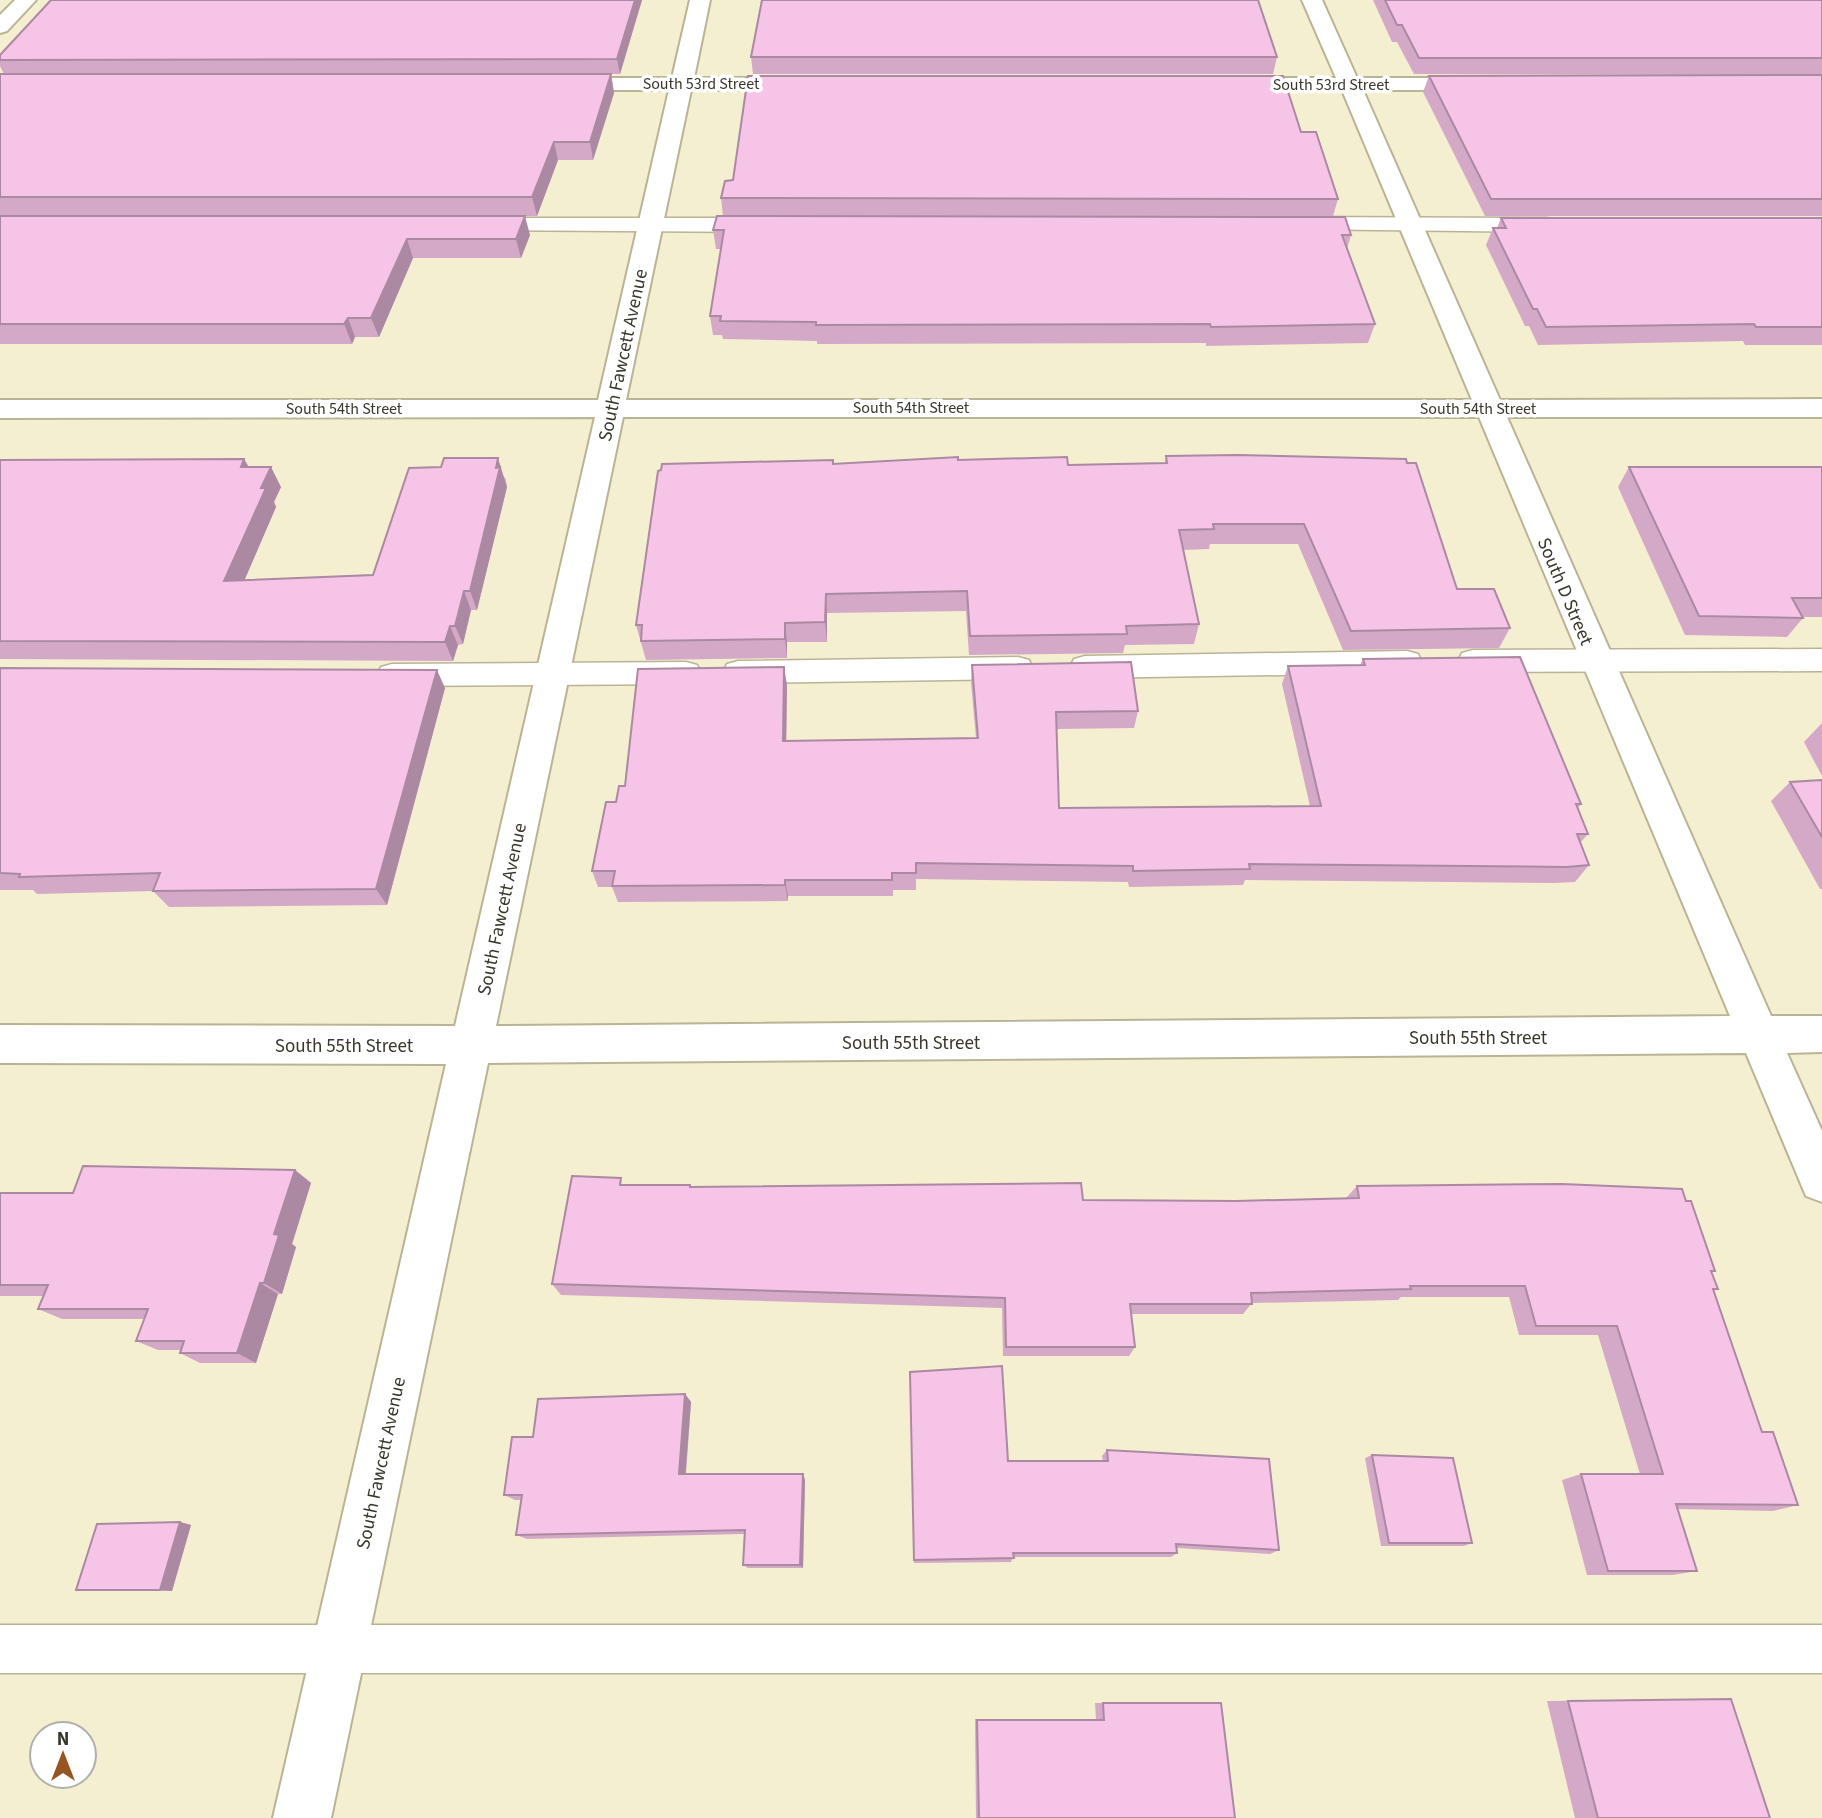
<svg xmlns="http://www.w3.org/2000/svg" width="1822" height="1818" viewBox="0 0 1822 1818" font-family="'Source Sans 3',sans-serif">
<rect width="100%" height="100%" fill="#f4efd0"/>
<g fill="none" stroke-linecap="round" stroke-linejoin="round">
<g stroke="#b9b496" stroke-width="3">
<path id="service" d="M1302,217L1547,218L1555,220L1558,225L1555,230L1547,232L1294,229L1291,224L1294,219Z
M479,218H763L771,220L774,225L771,230L763,232L471,230L468,225L471,220Z
M1822,649V671L1473,672L1462,669L1458,661L1462,653L1473,650Z
M1407,651L1418,654L1422,662L1418,670L1407,673L1085,678L1074,675L1070,667L1074,659L1085,656Z
M1018,657L1029,660L1033,668L1029,676L1018,679L738,683L727,680L723,672L727,664L738,661Z
M686,662L697,665L701,673L697,681L686,684L392,686L381,683L377,675L381,667L392,664Z
M0,1625H1822V1673H0Z"/>
</g>
<g stroke="#b9b496" stroke-width="4">
<path id="minor" d="M15,0H36L7,31L0,33V15Z
M690,0H710L694,78H798L806,79L809,84L806,89L798,90H691L626,400H1472L1342,90H1233L1225,89L1222,84L1225,79L1233,78H1336L1302,0H1322L1357,78H1477L1485,79L1488,84L1485,89L1477,90H1363L1500,400L1822,399V417H1507L1771,1016H1822V1052L1787,1053L1822,1131V1202L1806,1196L1746,1053L488,1063L331,1818H273L446,1064L0,1063V1025L455,1026L595,417L0,418V400H598L669,90H561L553,89L550,84L553,79L561,78H672ZM623,417H1479L1730,1016L496,1026Z"/>
</g>
<use href="#service" fill="#fff" fill-rule="evenodd"/>
<use href="#minor" fill="#fff" fill-rule="evenodd"/>
</g>
<path fill="#d4a9c7" d="M51,0H642L620,74H611L614,93L593,160H558L537,216H312L530,235L521,258H413L379,337H355L352,344H0V74H4L0,66V55Z
M1373,0H1822V216H1485L1423,92L1429,76L1751,75L1414,74L1397,42H1392Z
M751,57H1277L1273,74H753Z
M1301,132L1338,199L1333,216H723L721,198Z
M1501,218H1822V345H1745L1743,341L1538,345L1529,326H1525L1486,245L1493,228H1497Z
M713,230L1351,235L1347,249L1375,324L1368,343L1206,346V343L817,344V341L723,339L722,335H713L710,316L721,249H716Z
M1166,456L1457,589L1510,628L1499,648L1343,650L1298,544H1210L1209,549L1183,550L1199,624L1194,644L1125,645L1123,653L969,655L966,611L827,613V642H787V658L646,660L636,625L834,464L958,460L1068,465L1165,463Z
M244,459L249,467L281,487L274,502L276,507L244,580L373,575L505,477L507,487L477,610H471L463,644L458,645L453,661L0,659V460Z
M1629,467H1822V617H1802L1803,618L1787,637L1685,635L1618,487Z
M1363,659L1581,804L1578,808L1588,834L1580,843L1589,865L1575,882L1554,883L1245,880L1243,885L1129,887L1128,882L916,879V890H893V896H788V901L618,902L612,887H598L592,871L616,802L625,786L787,685L786,741L976,738L971,683L972,665L1138,711L1134,728L1057,729L1059,808L1310,806L1282,684L1288,666L1360,665Z
M0,668L445,688L387,905L169,907L153,891L37,894L33,890H0Z
M1822,723V776L1804,742Z
M1822,780V889H1820L1771,801L1790,782Z
M295,1170L311,1183L292,1244L296,1247L282,1294H278L256,1363H200L180,1353L181,1350H158L136,1341L144,1319H62L38,1309L43,1296H0V1193H73Z
M625,1185L1083,1200L1236,1201L1346,1198L1357,1186L1715,1271L1712,1272L1718,1289L1714,1291L1762,1432L1798,1505L1773,1511L1677,1509L1697,1571L1673,1575H1587L1562,1480L1581,1474H1640L1598,1335H1519L1509,1297H1401L1398,1300L1252,1303L1243,1314H1131L1135,1347L1129,1356H1003L1002,1308L561,1295L552,1284Z
M910,1372L1008,1461H1103L1102,1456L1107,1450L1279,1550L1270,1554L1177,1548V1553L1171,1557H1013L1011,1562L914,1563Z
M685,1394L691,1402L686,1474H803L805,1480L803,1568H748L743,1565L744,1534L527,1539L516,1535L521,1500H515L504,1495L533,1437Z
M1372,1455L1472,1543L1464,1546H1381L1365,1458Z
M180,1522L191,1525L172,1591H89L76,1590Z
M1705,1699H1731L1770,1818H1575L1547,1701Z
M1095,1703H1221L1235,1818H976L975,1719H1096Z"/>
<path fill="#ac89a2" d="M635,0H642L620,74L617,59Z
M611,74L614,93L593,160L590,142Z
M554,142L558,160L537,216L532,197Z
M525,216L530,235L521,258L516,239Z
M407,239L413,258L379,337L371,318Z
M348,318L355,337L352,344L344,324Z
M498,458L507,487L477,610L470,591Z
M244,459L255,479L241,467Z
M271,467L281,487L274,502L276,507L236,600L224,581L261,488Z
M464,591L471,610L463,644L455,626Z
M826,594L827,613V642L825,622Z
M785,623L787,642V658L785,639Z
M450,626L458,645L453,661L445,642Z
M784,667L787,685L786,758L783,741Z
M437,670L445,688L387,905L376,889Z
M785,880L788,896V901L785,885Z
M295,1170L311,1183L292,1244L296,1247L282,1294L264,1283L274,1234Z
M260,1283L278,1294L256,1363L237,1353Z
M685,1394L691,1402L685,1480L679,1474Z
M803,1474L805,1480L803,1568L800,1565Z
M180,1522L191,1525L172,1591L160,1590Z"/>
<path fill="#f6c4e7" stroke="#ac89a2" stroke-width="2" d="M51,0H635L617,59L0,60V55Z
M762,0H1258L1277,57H751Z
M1385,0H1822V58H1419L1402,25H1397Z
M0,74H611L590,142H554L532,197H0Z
M1822,75V199H1491L1429,76Z
M748,76H1283L1301,132H1316L1338,199L721,198L725,181L733,180Z
M0,216H525L516,239H407L371,318H348L344,324H0Z
M717,216L1345,217L1351,235H1342L1375,324L1211,327L1210,324L816,325V322L720,321L721,316H710L724,230H713Z
M1501,218H1822V327H1756L1754,324L1546,327L1537,309H1533L1493,228H1506Z
M1237,455L1406,459L1407,463H1416L1457,589H1494L1510,628L1351,631L1304,524H1213L1214,529L1179,530L1199,624L1126,626L1127,634L970,636L967,591L826,594L825,622L785,623V639L641,641L642,625H636L658,471L661,470L662,464L833,460V464L958,457V460L1067,457L1068,465L1167,463L1166,456Z
M444,458H498L496,468L500,467L470,591H464L455,626H450L445,642L0,641V460L244,459L241,467H271L261,488H266L224,581L373,575L409,468L441,467Z
M1629,467H1822V598H1792L1803,618L1699,616Z
M1520,657L1581,804H1576L1588,834H1577L1589,865L1567,867L1249,864L1250,869L1133,871V866L916,863V873H892V880H785V885L612,886L615,871H592L606,802H616L619,786H625L638,669L784,667L783,741L978,738L972,665L1131,662L1138,711L1056,712L1059,808L1321,806L1288,666L1365,665L1363,659Z
M0,668L437,670L376,889L153,891L160,873L19,877L20,874L0,873Z
M1822,780V837L1790,782Z
M83,1166L295,1170L274,1234L279,1235L264,1283H260L237,1353H180L184,1341H136L148,1309H38L48,1285H0V1193H73Z
M572,1176L621,1178L620,1185H690V1187L1081,1183L1083,1200L1236,1201L1359,1198L1357,1186L1562,1184L1682,1189L1686,1201H1691L1715,1271H1711L1718,1289H1713L1762,1432H1773L1798,1505L1676,1504L1697,1571H1608L1581,1474H1663L1617,1326H1536L1525,1286H1410L1411,1289L1251,1293L1252,1304H1130L1135,1347H1006L1005,1298L552,1284Z
M1002,1366L1008,1461H1108L1107,1450L1269,1459L1279,1550L1176,1544L1177,1553H1013L1014,1558L914,1560L910,1372Z
M685,1394L679,1474H803L800,1565H743L745,1530L516,1535L522,1495H504L512,1437H533L538,1399Z
M1372,1455L1453,1458L1472,1543H1389Z
M180,1522L160,1590H76L97,1524Z
M1731,1699L1770,1818H1598L1568,1701Z
M1103,1703H1221L1235,1818H979L977,1720H1104Z"/>
<g text-anchor="middle" stroke-width="7" stroke-linejoin="round" paint-order="stroke">
<g font-size="16" fill="#39372b" stroke="#fff">
<text x="701" y="89">South 53rd Street</text>
<text x="1331" y="90">South 53rd Street</text>
<text x="911" y="413">South 54th Street</text>
<text x="344" y="414">South 54th Street</text>
<text x="1478" y="414">South 54th Street</text>
</g>
<g font-size="19" fill="#39372b" stroke="#fff">
<text transform="translate(622 355) rotate(-78)" y="7">South Fawcett Avenue</text>
<text transform="translate(1566 591) rotate(67)" y="7">South D Street</text>
<text transform="translate(501 909) rotate(-78)" y="7">South Fawcett Avenue</text>
<text x="1478" y="1044">South 55th Street</text>
<text x="911" y="1049">South 55th Street</text>
<text x="344" y="1052">South 55th Street</text>
<text transform="translate(380 1463) rotate(-78)" y="7">South Fawcett Avenue</text>
</g>
</g>
<g transform="translate(63 1755)"><circle r="33" fill="#ffffff" stroke="#b0afaa" stroke-width="2"/>
<path d="M0-5L12 26L0 18L-12 26Z" fill="#975621"/>
<text y="-10" font-size="19" font-weight="bold" text-anchor="middle" fill="#39372b">N</text>
</g>
</svg>
